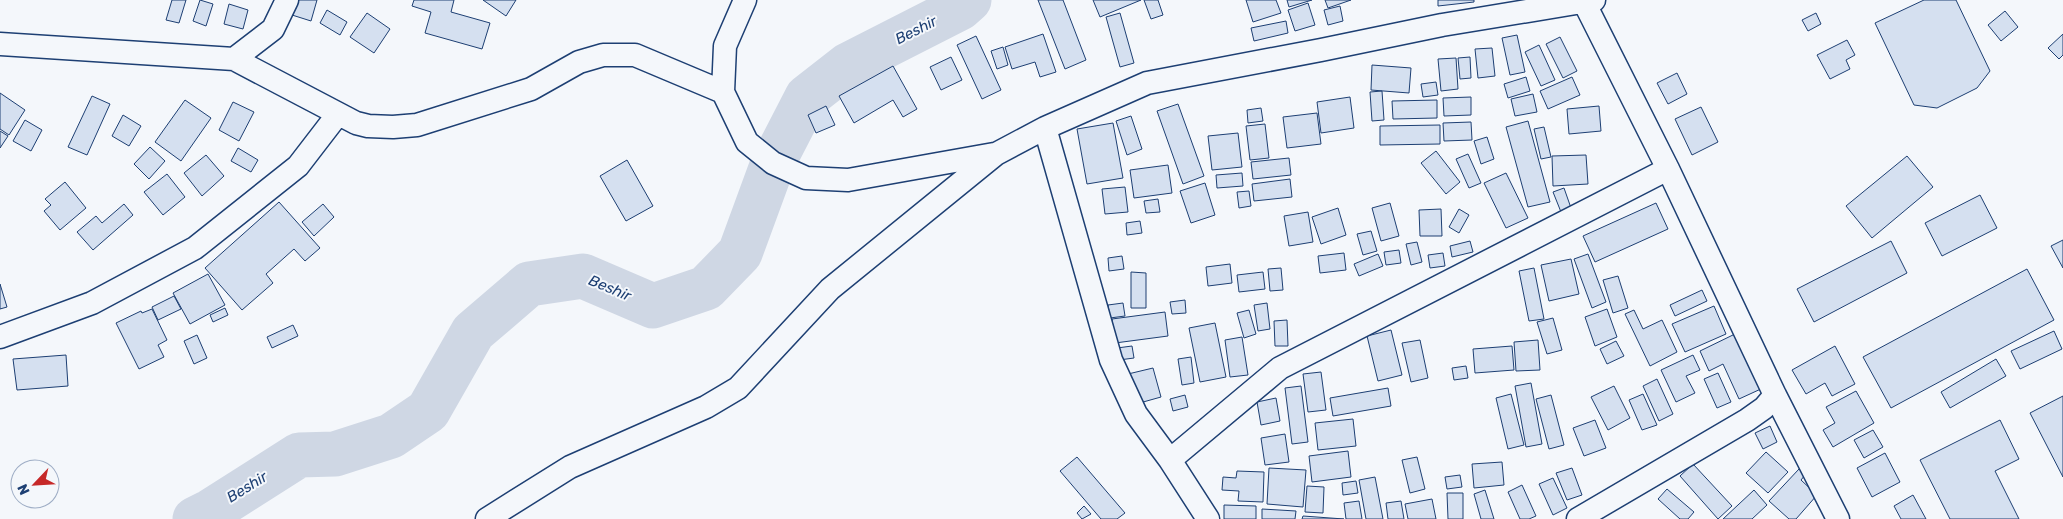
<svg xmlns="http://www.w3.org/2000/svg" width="2063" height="519" viewBox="0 0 2063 519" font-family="Rubik,sans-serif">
<rect width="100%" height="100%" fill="#f4f7fb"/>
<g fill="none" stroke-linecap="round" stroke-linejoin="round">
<path stroke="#cfd7e4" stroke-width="45" d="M195,519L211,511L299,455L335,454L391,436L428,411L473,332L529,284L583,276L653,306L706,288L740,253L773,163L807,97L848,65L960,8L969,0"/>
</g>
<path fill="#d5e0f0" stroke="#1d3f73" d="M172,0H186L179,23L166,20Z
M200,0L213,4L206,26L193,21Z
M296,0H317L311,21L292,15Z
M414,0H454L451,12L490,23L482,49L425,33L431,12L412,6Z
M483,0H516L506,16Z
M1038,0H1063L1086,60L1065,69Z
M1093,0H1141L1100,17Z
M1144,0H1158L1163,15L1151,19Z
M1246,0H1276L1281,13L1253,22Z
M1287,0H1312L1289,7Z
M1325,0H1351L1328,8Z
M1438,0H1474V2L1438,6Z
M1924,0H1956L1990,71L1977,88L1937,108L1914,105L1875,23Z
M1308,3L1315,25L1295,31L1288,10Z
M229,4L248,10L243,29L224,24Z
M1340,6L1343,21L1328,25L1324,10Z
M327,10L347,22L340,35L320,23Z
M2005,11L2018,27L2001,41L1988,25Z
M367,13L390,29L374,53L350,37Z
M1120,13L1134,63L1120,67L1106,17Z
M1816,13L1821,24L1808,31L1802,20Z
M1286,21L1288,33L1254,41L1251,28Z
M1043,34L1056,72L1040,77L1035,62L1012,69L1005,47Z
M2063,34V55L2059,59L2048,48Z
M1517,35L1525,72L1510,75L1502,38Z
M976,36L1001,90L982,99L957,45Z
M1560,37L1577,71L1563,78L1546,44Z
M1847,40L1855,55L1846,60L1850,69L1830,79L1817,55Z
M1539,45L1555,80L1541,86L1525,52Z
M1003,47L1008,65L997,69L991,51Z
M1492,48L1495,76L1478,78L1475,49Z
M951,57L962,80L941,90L930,67Z
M1470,57L1471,78L1460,79L1458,58Z
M1456,58L1458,89L1441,91L1438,59Z
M1372,65L1411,68L1409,93L1371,90Z
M893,66L917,109L903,117L893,100L854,123L839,96Z
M1677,73L1687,94L1668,104L1657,83Z
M1526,77L1530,91L1508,98L1504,84Z
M1572,77L1580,95L1548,109L1540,91Z
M1436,82L1438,95L1423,97L1421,84Z
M1382,91L1384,120L1372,121L1370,92Z
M0,93L25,110L9,135L0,129Z
M1533,94L1537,112L1515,116L1511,99Z
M92,96L110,104L87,155L68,147Z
M1350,97L1354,128L1321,133L1317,102Z
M1471,97V115L1444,116L1443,98Z
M185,100L211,118L181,161L155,142Z
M1437,100V118L1393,119L1392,101Z
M233,102L254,112L239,141L219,130Z
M1178,104L1204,176L1183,184L1157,111Z
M826,106L835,125L816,133L808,115Z
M1599,106L1601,131L1569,134L1567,109Z
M1701,107L1718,142L1692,155L1675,119Z
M1261,108L1263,121L1248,123L1247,110Z
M1317,113L1321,144L1287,148L1283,117Z
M123,115L141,126L129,146L112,136Z
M1131,116L1142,149L1127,155L1116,121Z
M25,120L42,130L31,151L13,141Z
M1528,121L1550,202L1528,207L1506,127Z
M1471,122L1472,140L1444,141L1443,123Z
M1113,123L1123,178L1087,184L1077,129Z
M1265,124L1269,158L1250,160L1246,126Z
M1440,125V144L1380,145V126Z
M1544,127L1551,157L1541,159L1534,129Z
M0,131L8,136L0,148Z
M1238,133L1242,167L1212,170L1208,136Z
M1487,137L1494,159L1481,164L1474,141Z
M150,147L165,161L149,179L134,164Z
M238,148L258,160L251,172L231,161Z
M1436,151L1460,182L1446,194L1421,163Z
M1468,154L1481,183L1469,188L1456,159Z
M206,155L224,176L202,196L184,173Z
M1586,155L1588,184L1553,186L1552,156Z
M1907,156L1933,187L1872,238L1846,206Z
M1289,158L1291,175L1253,179L1251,162Z
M627,160L653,206L626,221L600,176Z
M1168,165L1172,193L1134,198L1130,170Z
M1242,173L1243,186L1217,188L1216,175Z
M1506,173L1528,218L1506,228L1484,183Z
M167,174L185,197L163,215L144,192Z
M1290,179L1292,197L1254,201L1252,184Z
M65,182L86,208L60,230L44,211L51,205L45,199Z
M1205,183L1215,215L1191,223L1180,191Z
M1125,187L1128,212L1105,214L1102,189Z
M1564,188L1571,208L1561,212L1553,192Z
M1249,191L1251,206L1239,208L1237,192Z
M1980,195L1997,228L1942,256L1925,223Z
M1158,199L1160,212L1146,213L1144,201Z
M279,202L320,248L305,261L294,249L266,274L273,283L242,310L205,268Z
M1390,203L1399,236L1381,241L1372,208Z
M1656,203L1668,229L1595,262L1583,236Z
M124,204L133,215L93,250L77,232L96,216L102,223Z
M323,204L334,217L314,236L302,222Z
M1338,208L1346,235L1321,244L1312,217Z
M1441,209L1442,236H1420L1419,210Z
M1459,209L1469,215L1459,233L1449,227Z
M1308,212L1313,242L1289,246L1284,216Z
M1140,221L1142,233L1127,235L1126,223Z
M1371,231L1377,251L1363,255L1357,234Z
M2063,240V268L2051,246Z
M1470,241L1473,252L1452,257L1450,246Z
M1891,241L1907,273L1814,322L1797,289Z
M1417,242L1422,262L1411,265L1406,244Z
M1399,250L1401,263L1386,265L1384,252Z
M1344,253L1346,270L1320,273L1318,256Z
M1443,253L1445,266L1430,268L1428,255Z
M1378,254L1383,266L1359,276L1354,264Z
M1588,254L1606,302L1592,308L1574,259Z
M1122,256L1124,269L1109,271L1108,258Z
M1571,259L1579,294L1549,301L1541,265Z
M1230,264L1232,283L1208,286L1206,267Z
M1281,268L1283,290L1270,291L1268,269Z
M1534,268L1544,319L1529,321L1519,271Z
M2027,269L2054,320L1891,408L1863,357Z
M1131,272L1146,273V308H1131Z
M1263,272L1265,289L1239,292L1237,275Z
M208,274L225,305L190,324L173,293Z
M1618,276L1628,308L1613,313L1603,280Z
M0,284L7,307L0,309Z
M1702,290L1707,301L1675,316L1670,305Z
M174,296L181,309L158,320L152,307Z
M1185,300L1186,313L1172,314L1170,302Z
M1123,303L1125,316L1110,318L1108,305Z
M1267,303L1270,329L1258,331L1254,305Z
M1714,306L1726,334L1685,352L1672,324Z
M225,308L228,315L213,322L210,315Z
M152,309L167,340L158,345L164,357L139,369L116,323L141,311L142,313Z
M1607,309L1617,337L1595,346L1585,317Z
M1249,310L1256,334L1244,338L1237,313Z
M1634,310L1643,329L1662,320L1677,352L1650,366L1625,314Z
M1165,312L1168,336L1115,343L1112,319Z
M1553,318L1562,350L1547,354L1537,322Z
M1287,320L1288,346H1275L1274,321Z
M1215,323L1226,377L1200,382L1189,328Z
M293,325L298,336L272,348L267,337Z
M1391,330L1402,375L1378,381L1367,336Z
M2054,331L2062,349L2020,369L2011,351Z
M1737,333L1763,388L1739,399L1723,364L1709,371L1700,351Z
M197,335L207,358L194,364L184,341Z
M1242,337L1248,375L1230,377L1225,340Z
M1420,340L1428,378L1411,382L1402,343Z
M1538,340L1540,370L1516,371L1514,342Z
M1616,341L1624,356L1607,364L1600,349Z
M1132,346L1134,358L1119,360L1117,348Z
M1512,346L1514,370L1475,373L1473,349Z
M1835,346L1855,384L1832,396L1825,383L1806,394L1792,370Z
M66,355L68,386L17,390L13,359Z
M1693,355L1700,370L1686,376L1695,393L1676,402L1661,370Z
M1191,357L1194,383L1182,385L1178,359Z
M1996,359L2006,376L1950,408L1941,392Z
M1466,366L1468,378L1454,380L1452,368Z
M1153,368L1161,397L1136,404L1128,374Z
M1321,372L1326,410L1308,412L1303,374Z
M1718,373L1731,402L1717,408L1704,379Z
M1657,379L1673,414L1659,421L1643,386Z
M1531,383L1542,444L1526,447L1515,386Z
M1301,386L1308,442L1292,444L1285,388Z
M1614,386L1630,418L1608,430L1591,397Z
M1388,388L1391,406L1333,416L1330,398Z
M1856,391L1874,423L1833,447L1823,430L1835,423L1826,407Z
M1511,394L1524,445L1508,449L1496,398Z
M1643,394L1657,425L1642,430L1629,400Z
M1185,395L1188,407L1173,411L1170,399Z
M1551,395L1564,445L1549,449L1536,399Z
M2063,396V477L2030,413Z
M1276,398L1280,421L1261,425L1257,402Z
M1353,419L1356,446L1318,450L1315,423Z
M1595,420L1606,448L1584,456L1573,428Z
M2000,420L2019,459L1995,471L2019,519H1950L1920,460Z
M1770,426L1777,442L1763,449L1755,433Z
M1873,430L1883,447L1864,458L1854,440Z
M1285,434L1289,462L1265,465L1261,438Z
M1348,451L1351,477L1312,482L1309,456Z
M1766,452L1788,472L1768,493L1746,473Z
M1885,453L1900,482L1872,497L1857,468Z
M1077,457L1125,513L1117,519H1101L1060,471Z
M1417,457L1425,489L1410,493L1402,460Z
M1502,462L1504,485L1474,488L1472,464Z
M1693,464L1732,506L1718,519L1680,476Z
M1269,468L1306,470L1303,507L1267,504Z
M1572,468L1582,495L1567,500L1556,473Z
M1799,469L1805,475L1801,480L1817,495L1796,519H1789L1769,501Z
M1237,471L1264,472L1263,502L1238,501L1239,491L1222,490L1223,477L1236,478Z
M1460,475L1462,487L1447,489L1445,477Z
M1375,477L1383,519H1366L1359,480Z
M1553,478L1567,508L1553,515L1539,484Z
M1356,481L1358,493L1343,495L1342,483Z
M1522,485L1536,516L1529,519H1520L1508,492Z
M1307,486L1324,487L1323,513L1305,512Z
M1667,489L1694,512L1688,519H1680L1658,499Z
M1485,490L1494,519H1481L1474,494Z
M1754,490L1767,505L1752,519H1723Z
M1447,493H1463V519H1448Z
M1913,495L1926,519H1901L1894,506Z
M1432,499L1436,519H1408L1405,504Z
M1359,501L1362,519H1346L1344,503Z
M1401,501L1404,519H1388L1386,503Z
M1224,505L1256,506V519H1224Z
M1084,506L1091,514L1082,519L1077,513Z
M1262,509L1296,511L1295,519H1262Z
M1303,516L1344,519H1302Z"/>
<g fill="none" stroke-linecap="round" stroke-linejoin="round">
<g stroke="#1d3f73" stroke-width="25">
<path id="minor" d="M745,0L725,46L723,92L747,142L773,163L806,178L848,180L994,154
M1584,2L1668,169L1775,395L1838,519
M0,44L234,59L273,29L287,0
M234,59L356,123L368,126L393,127L417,125L531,89L579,62L603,55H635L723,92
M1045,128L1111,360L1136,414L1170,460L1208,519
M0,337L92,303L195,248L298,166L338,114
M1170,460L1280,368L1668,169
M487,519L570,467L706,407L738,388L830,289L996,154L1045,128L1147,83L1321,50L1442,25L1594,0
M1578,519L1747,420L1764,408L1775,395"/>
</g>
<use href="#minor" stroke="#f4f7fb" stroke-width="22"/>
</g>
<g text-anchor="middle" stroke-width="4" stroke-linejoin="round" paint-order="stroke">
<g font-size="15" font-style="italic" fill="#1d3f73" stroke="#f4f7fb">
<text transform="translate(916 30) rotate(-27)" y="5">Beshir</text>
<text transform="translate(610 288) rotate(23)" y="5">Beshir</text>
<text transform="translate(247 487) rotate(-32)" y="5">Beshir</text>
</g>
</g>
<g transform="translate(35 484) rotate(245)"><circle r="24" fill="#f4f7fb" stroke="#9eadc5"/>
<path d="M0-4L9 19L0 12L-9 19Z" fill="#c62828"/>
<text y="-8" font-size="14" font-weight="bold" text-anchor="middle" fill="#1d3f73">N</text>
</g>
</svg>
